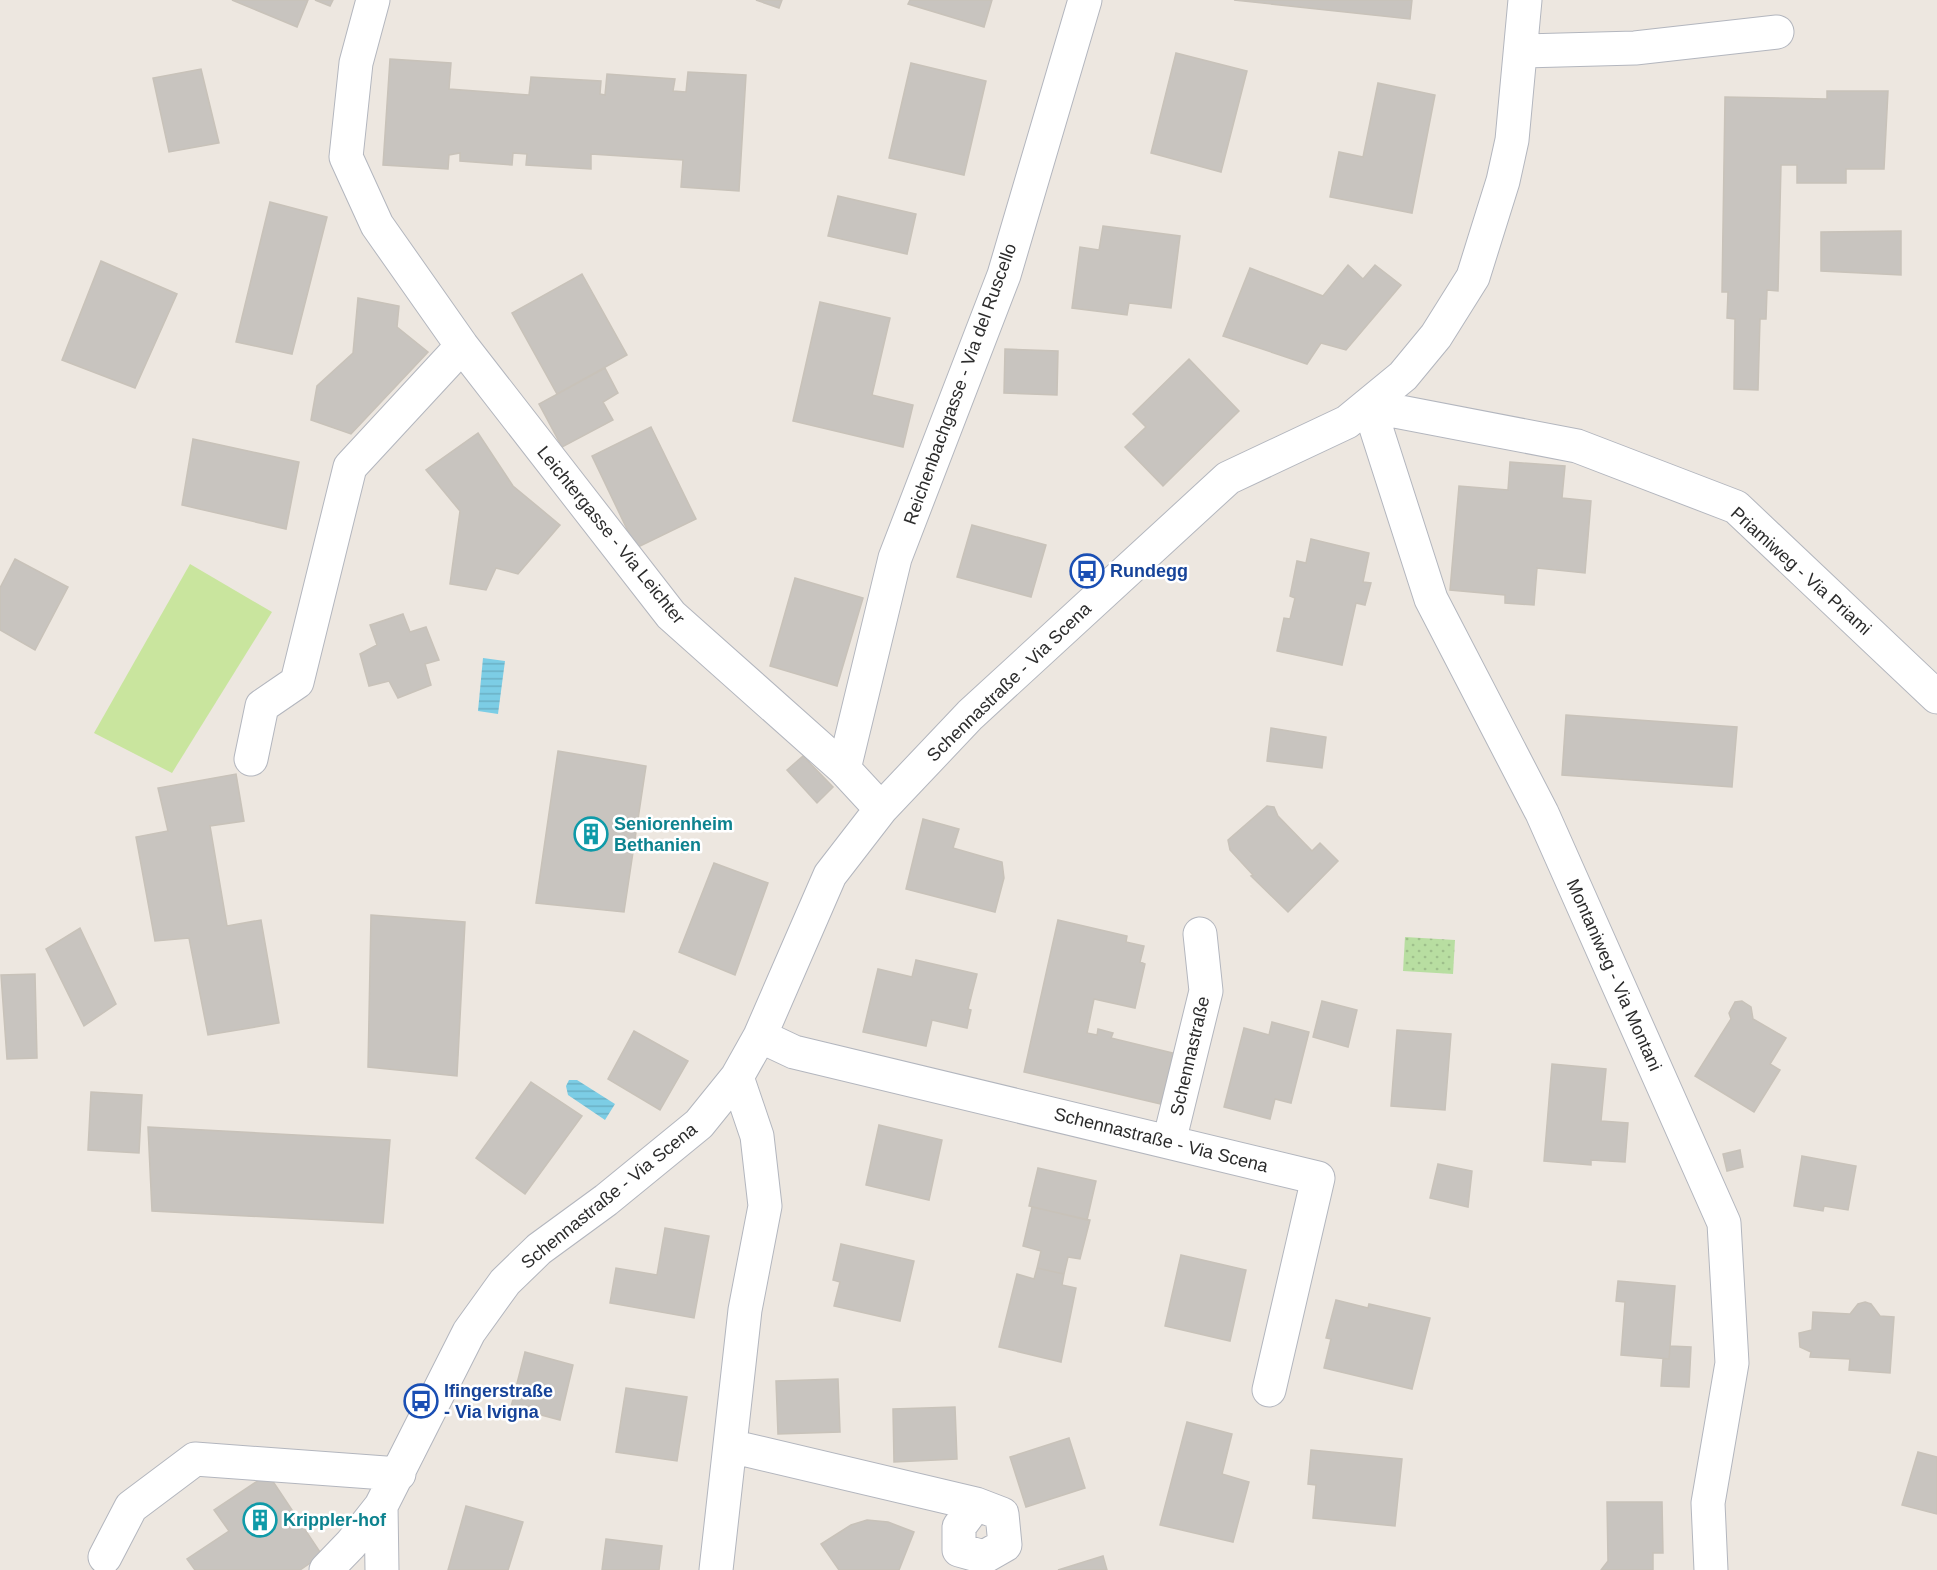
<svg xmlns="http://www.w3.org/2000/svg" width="1937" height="1570" viewBox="0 0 1937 1570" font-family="Helvetica,sans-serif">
<defs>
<pattern id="park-dots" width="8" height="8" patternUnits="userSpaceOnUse" patternTransform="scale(1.5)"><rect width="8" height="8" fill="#b8dea1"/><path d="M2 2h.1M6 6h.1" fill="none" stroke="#9ebf8b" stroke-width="1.8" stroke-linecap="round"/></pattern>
<pattern id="water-rules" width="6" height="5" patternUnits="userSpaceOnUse" patternTransform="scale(1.5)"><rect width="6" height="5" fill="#7ccde5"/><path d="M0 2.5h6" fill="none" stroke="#6bb0c5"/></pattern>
</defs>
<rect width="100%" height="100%" fill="#ede7e0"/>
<path fill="url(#park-dots)" d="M1405,937L1455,940L1453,974L1403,971Z"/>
<path fill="#c9e59e" d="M190,564L272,612L172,773L94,733Z"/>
<path fill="url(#water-rules)" d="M483,658L505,661L498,714L478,711Z
M569,1080H577L615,1104L605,1120L568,1095L566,1086Z"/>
<path fill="#c8c4bf" stroke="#c8c2b9" stroke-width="1.5" d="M232,0H308L297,27Z
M315,0H333L330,6Z
M756,0H782L779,8Z
M910,0H992L984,27L908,4Z
M1234,0H1412L1410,19Z
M1176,53L1247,71L1221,172L1151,153Z
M390,59L451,63L449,89L529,95L531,77L601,81L600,94L605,95L607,74L675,79L673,91L686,92L688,72L746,75L739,191L681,187L683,160L591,154V169L526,165L527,154L513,153L512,165L460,161V153L449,155L448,169L383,165Z
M911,63L986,81L964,175L889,158Z
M201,69L219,143L169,152L153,78Z
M1378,83L1435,95L1412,213L1330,197L1339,152L1363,157Z
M1827,91H1888L1884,169H1846V183H1797V165H1781L1778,291L1767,290L1766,319H1760L1758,390L1734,389L1735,319L1727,318L1728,292H1722L1725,97L1827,99Z
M838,196L916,214L907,254L828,236Z
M270,202L327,217L292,354L236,342Z
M1103,226L1180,236L1171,308L1129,303L1127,315L1072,308L1080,247L1099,250Z
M1901,231V275L1821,271V232Z
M101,261L177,294L135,388L62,360Z
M1348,265L1363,279L1375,265L1401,285L1346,350L1321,343L1307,364L1223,336L1250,268L1323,296Z
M582,274L627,355L557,394L512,313Z
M358,298L399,306L397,327L428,352L351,434L311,420L317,386L353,353Z
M820,302L890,318L872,395L913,405L903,447L793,421Z
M1005,349L1058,351L1057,395L1004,393Z
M1189,359L1239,411L1163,486L1125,447L1146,427L1133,414Z
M605,368L618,393L603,402L613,420L562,447L539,404Z
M651,427L696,519L636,548L592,456Z
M478,433L513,486L560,525L518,574L496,568L486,590L450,584L460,511L426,470Z
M193,439L299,462L286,529L182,505Z
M1510,462L1565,466L1562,498L1591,501L1585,573L1537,568L1534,605L1505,603V595L1450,590L1459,486L1508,490Z
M972,525L1046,545L1031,597L957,577Z
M1311,539L1369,553L1363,582L1371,583L1365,605L1356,603L1342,665L1277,651L1284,618L1290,619L1295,598L1290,596L1297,561L1306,563Z
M15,559L68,587L35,650L0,630V588Z
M795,578L863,598L837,686L770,666Z
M403,614L410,632L426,627L439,660L425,664L431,685L398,698L389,681L369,686L360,654L377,645L370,625Z
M1566,715L1737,727L1732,787L1562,775Z
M1271,728L1326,737L1322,768L1267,761Z
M558,751L646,766L624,912L536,903Z
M803,756L833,787L817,803L787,770Z
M236,774L244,821L210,826L227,926L261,920L279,1023L208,1035L189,938L155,941L136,837L168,831L158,788Z
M1267,806L1274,807L1278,816L1312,851L1320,843L1338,861L1288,912L1251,876L1253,875L1230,850L1228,840Z
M923,819L959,829L953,848L1002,862L1004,878L995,912L906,889Z
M714,863L768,883L735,975L679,952Z
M371,915L465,922L457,1076L368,1067Z
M1058,920L1127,936L1126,942L1144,946L1140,962L1145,964L1135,1008L1094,999L1087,1033L1097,1035L1098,1029L1113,1033L1111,1038L1173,1053L1161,1104L1024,1072Z
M80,928L116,1004L84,1026L46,949Z
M916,960L977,974L968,1009L971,1010L967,1028L932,1020L926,1046L863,1032L878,969L912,977Z
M35,974L37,1058L7,1059L1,975Z
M1322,1001L1357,1010L1348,1047L1313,1037Z
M1742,1001L1751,1007L1753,1019L1786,1038L1770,1064L1780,1070L1754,1112L1695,1076L1731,1019L1729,1013L1735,1002Z
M1272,1022L1309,1032L1291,1103L1275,1099L1270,1119L1224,1107L1244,1028L1269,1035Z
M1397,1030L1451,1034L1445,1110L1391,1106Z
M634,1031L688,1061L660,1110L608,1079Z
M1552,1064L1606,1069L1601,1121L1628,1123L1625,1162L1591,1160V1165L1544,1161Z
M531,1082L582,1116L525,1194L476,1158Z
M91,1092L142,1095L139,1153L88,1150Z
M879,1125L942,1140L929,1200L866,1185Z
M148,1127L390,1140L383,1223L152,1211Z
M1740,1150L1743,1167L1727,1171L1723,1154Z
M1802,1156L1856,1166L1848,1210L1824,1206L1823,1211L1794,1206Z
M1438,1164L1472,1171L1468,1207L1430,1198Z
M1038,1168L1096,1181L1087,1220L1029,1206Z
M1032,1207L1090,1220L1080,1259L1068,1257L1064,1274L1037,1268L1041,1251L1023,1246Z
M665,1228L709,1236L694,1318L610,1303L616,1268L657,1275Z
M841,1244L914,1261L900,1321L834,1306L840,1282L833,1280Z
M1181,1255L1246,1270L1230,1341L1165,1326Z
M1037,1268L1064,1274L1062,1285L1076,1288L1061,1362L999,1347L1017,1274L1034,1279Z
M1618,1281L1675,1286L1669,1359L1621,1355L1625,1302L1616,1301Z
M1336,1300L1368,1308L1369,1304L1430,1318L1412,1389L1324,1368L1331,1339L1326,1338Z
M1865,1302L1871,1304L1880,1316L1894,1317L1890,1373L1849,1370L1850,1359L1810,1357L1811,1352L1800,1347L1799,1333L1812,1330L1813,1312L1850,1314L1858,1304Z
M1670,1346L1691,1347L1689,1387L1661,1386L1663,1359H1669Z
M525,1352L573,1365L560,1420L511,1407Z
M838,1379L840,1432L778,1434L776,1381Z
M626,1388L687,1397L677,1461L616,1452Z
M955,1407L957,1459L894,1462L893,1409Z
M1187,1422L1232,1434L1222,1474L1249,1482L1233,1542L1160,1525Z
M1069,1438L1085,1488L1026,1507L1010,1457Z
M1311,1450L1402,1459L1395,1526L1313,1518L1316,1485L1308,1484Z
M1918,1452L1937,1457V1514L1902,1505Z
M268,1474L322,1555L300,1570H195L187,1559L229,1531L214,1510Z
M1607,1502H1662L1663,1553H1653V1570H1601L1608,1561Z
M466,1506L523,1522L508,1570H448Z
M867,1520L888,1522L914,1532L899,1570H839L821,1544L851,1525Z
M606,1539L662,1546L659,1570H602Z
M1103,1556L1107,1570H1058Z"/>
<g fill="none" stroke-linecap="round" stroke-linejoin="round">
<g stroke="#b3b6be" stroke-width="35">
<path id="minor" d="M373,0L356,63L346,157L377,225L462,346L671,615L844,769L881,809
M1522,51L1635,48L1777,32
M251,759L262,706L297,682L350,467L462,346
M844,769L895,558L1004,275L1085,0
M760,1036L794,1052L1318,1178L1269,1390
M1169,1142L1206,991L1200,934
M730,1446L976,1504L1002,1514L1005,1545L984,1557L959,1550V1527L976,1504
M381,1506L382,1570
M105,1557L131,1507L195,1459L399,1474
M326,1570L351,1544L381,1506L469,1332L505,1282L539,1249L606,1200L699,1124L737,1077L760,1036L830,875L881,809L970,715L1228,478L1347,422L1403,376L1436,336L1473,277L1503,181L1512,140L1525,0
M716,1570L745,1310L765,1206L757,1136L737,1077
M1711,1570L1708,1503L1732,1363L1724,1223L1542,813L1431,599L1369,406L1577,446L1736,507L1937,697"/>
</g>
<use href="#minor" stroke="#fff" stroke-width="33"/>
</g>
<defs>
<g id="bus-ring" transform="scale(1.725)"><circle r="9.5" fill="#fff" stroke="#1a4fb4" stroke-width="1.5"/><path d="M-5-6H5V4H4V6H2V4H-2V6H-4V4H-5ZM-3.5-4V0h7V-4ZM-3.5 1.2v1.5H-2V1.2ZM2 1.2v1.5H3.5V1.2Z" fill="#1a4fb4"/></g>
<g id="building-ring" transform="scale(1.725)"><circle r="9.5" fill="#fff" stroke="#0f9aa8" stroke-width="1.5"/><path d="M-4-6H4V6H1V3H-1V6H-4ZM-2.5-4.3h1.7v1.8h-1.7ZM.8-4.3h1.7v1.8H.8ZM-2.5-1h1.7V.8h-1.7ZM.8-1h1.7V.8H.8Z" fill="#0f9aa8"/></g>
</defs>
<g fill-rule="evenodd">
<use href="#bus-ring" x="1087" y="571"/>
<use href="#building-ring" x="591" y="834"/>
<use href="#bus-ring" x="421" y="1401"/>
<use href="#building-ring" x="260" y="1520"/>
</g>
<g text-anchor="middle" stroke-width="5" stroke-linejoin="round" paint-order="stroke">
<g font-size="18" fill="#2c2c2c" stroke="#fff">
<text transform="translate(960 384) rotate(-70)" y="6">Reichenbachgasse - Via del Ruscello</text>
<text transform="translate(611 535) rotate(51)" y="6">Leichtergasse - Via Leichter</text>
<text transform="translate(1801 571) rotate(42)" y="6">Priamiweg - Via Priami</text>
<text transform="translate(1009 682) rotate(-44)" y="6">Schennastraße - Via Scena</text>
<text transform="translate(1614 975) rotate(66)" y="6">Montaniweg - Via Montani</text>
<text transform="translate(1190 1056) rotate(-77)" y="6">Schennastraße</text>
<text transform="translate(1161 1140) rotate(14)" y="6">Schennastraße - Via Scena</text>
<text transform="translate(609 1196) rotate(-39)" y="6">Schennastraße - Via Scena</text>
</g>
<g font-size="18" font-weight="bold" fill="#164399" stroke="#fff" text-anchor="start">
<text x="1110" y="577">Rundegg</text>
<text x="444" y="1397">Ifingerstraße<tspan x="444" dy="21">- Via Ivigna</tspan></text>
</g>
<g font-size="18" font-weight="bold" fill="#0d838f" stroke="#fff" text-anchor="start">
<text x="614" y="830">Seniorenheim<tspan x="614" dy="21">Bethanien</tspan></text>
<text x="283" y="1526">Krippler-hof</text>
</g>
</g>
</svg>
